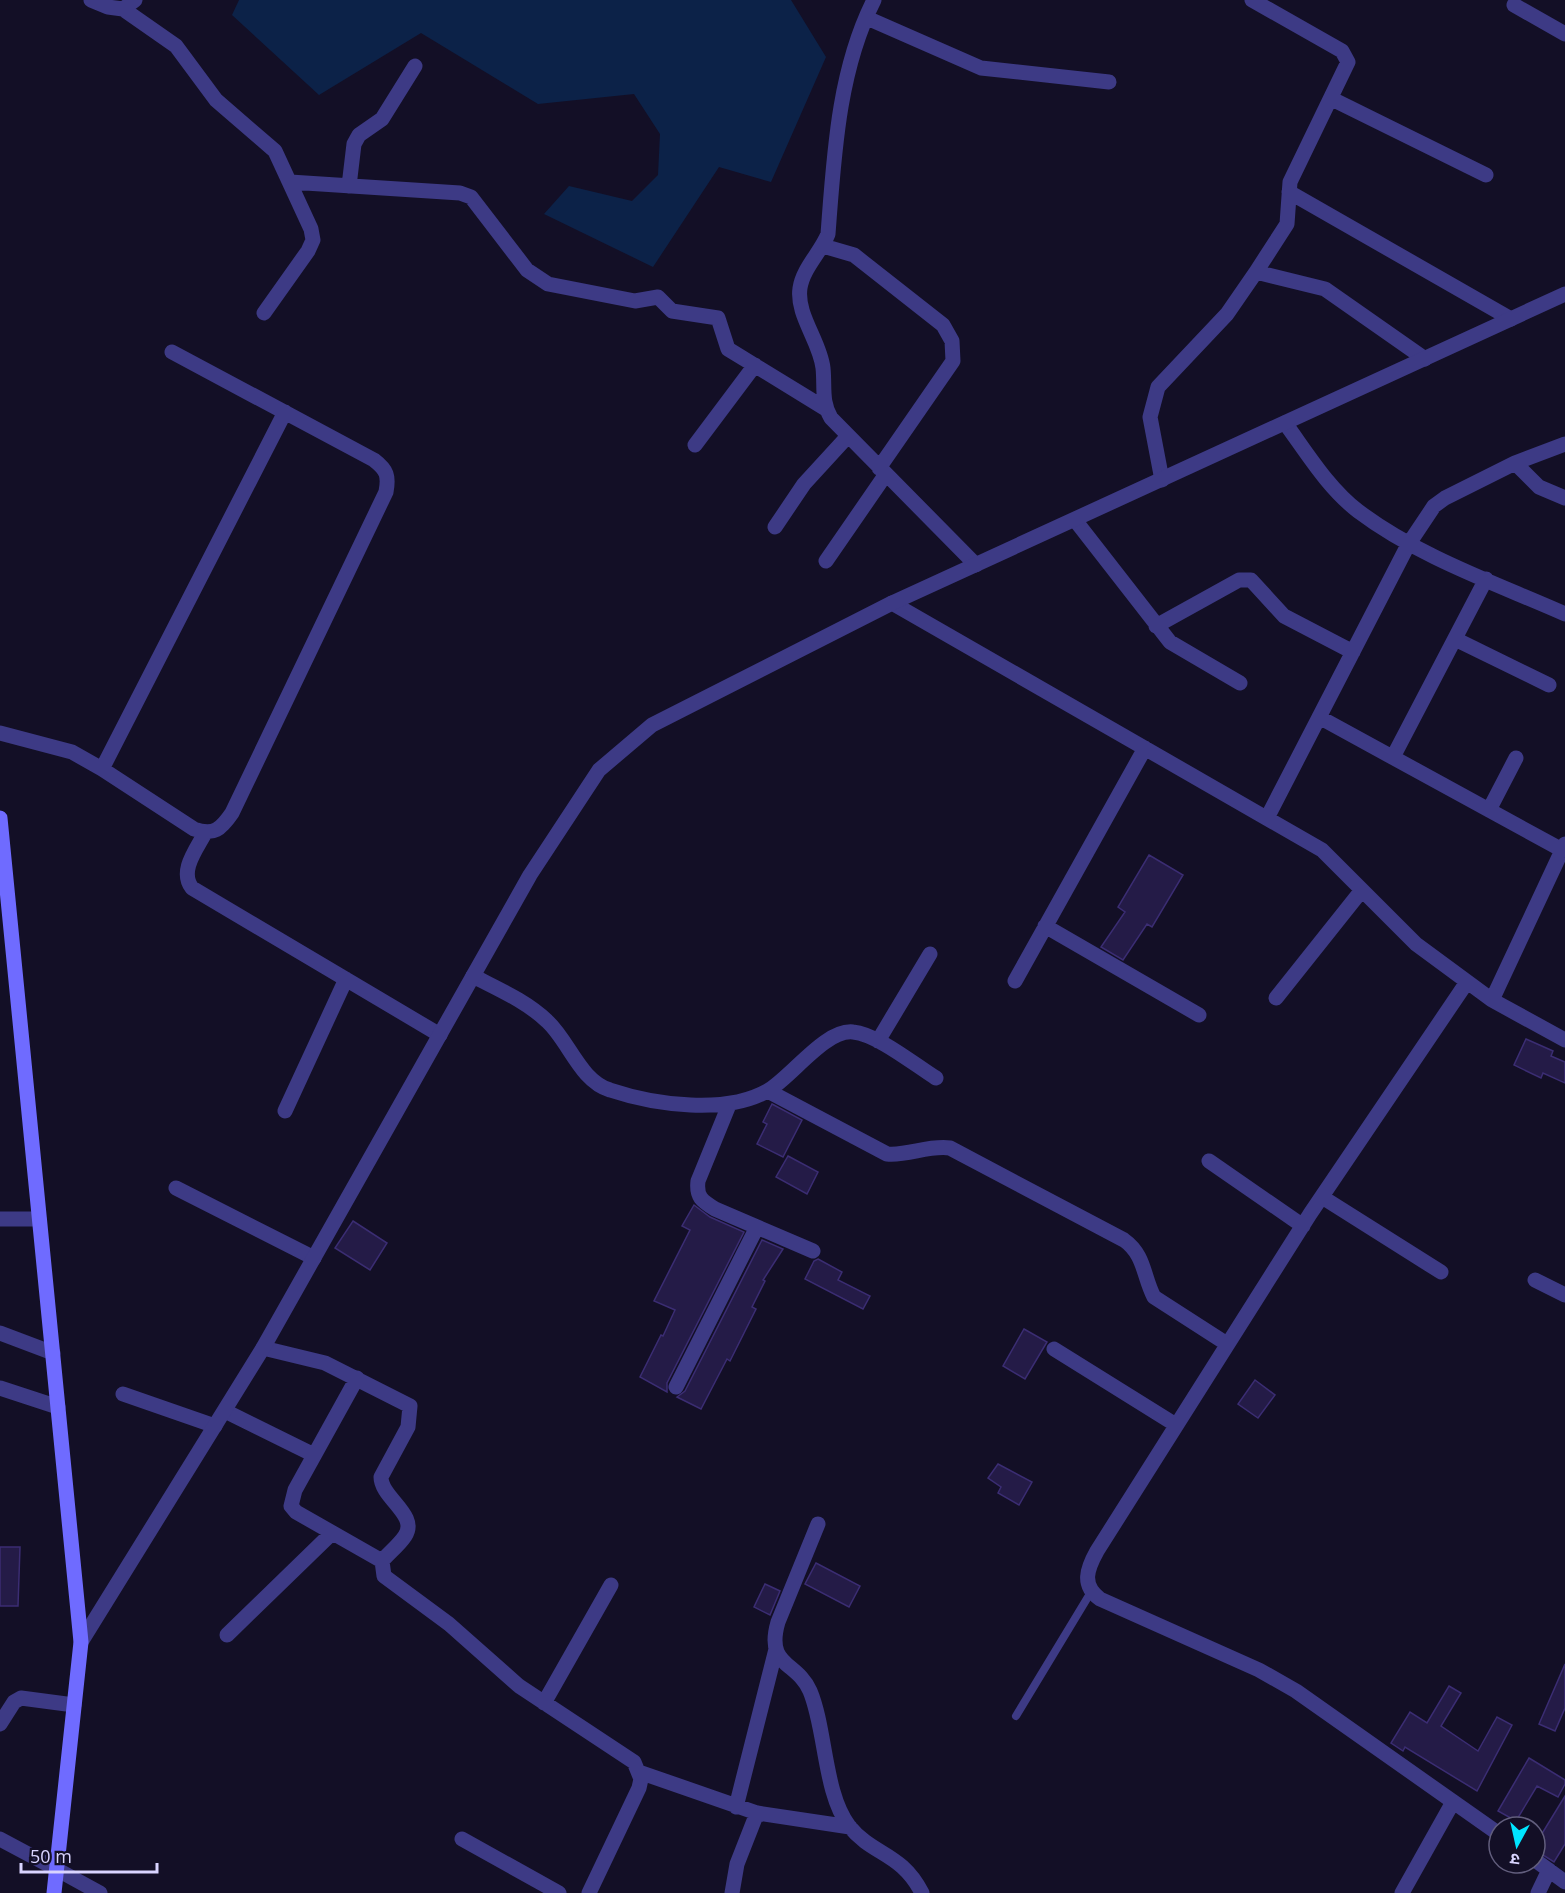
<svg xmlns="http://www.w3.org/2000/svg" width="1565" height="1893" viewBox="0 0 1565 1893" font-family="'Open Sans','Noto Sans Devanagari',sans-serif">
<rect width="100%" height="100%" fill="#130f26"/>
<path fill="#0c2248" d="M239,0H791L826,57L771,182L719,167L653,267L544,214L569,186L632,201L658,175L660,134L634,94L538,104L421,33L319,95L232,15Z"/>
<path fill="#241b47" stroke="#3b2d73" stroke-width="1.5" d="M1149,855L1183,875L1152,927L1147,924L1123,960L1101,947L1125,912L1118,907Z
M1526,1039L1553,1051L1551,1056L1565,1062V1083L1543,1073L1541,1078L1514,1065Z
M772,1104L802,1120L783,1157L757,1144L767,1124L763,1122Z
M788,1156L818,1172L807,1194L776,1177Z
M694,1205L710,1217L744,1232L667,1383V1392L640,1377L661,1335L663,1336L675,1310L654,1301L690,1230L682,1226Z
M353,1221L387,1243L370,1270L335,1248Z
M762,1240L783,1249L763,1280L765,1281L752,1307L756,1309L730,1361L727,1359L701,1409L677,1397L685,1391Z
M818,1259L842,1272L838,1280L870,1296L863,1309L805,1279L814,1261Z
M1024,1329L1047,1342L1025,1379L1003,1366Z
M1255,1380L1275,1395L1258,1418L1238,1404Z
M998,1464L1032,1482L1019,1505L998,1493L1001,1487L988,1478Z
M0,1547H20L18,1606H0Z
M816,1563L860,1586L849,1607L805,1584Z
M765,1584L780,1591L770,1615L754,1607Z
M1565,1664V1708L1555,1731L1539,1724Z
M1449,1686L1461,1693L1441,1726L1478,1751L1497,1717L1512,1725L1477,1791L1405,1747L1403,1751L1391,1743L1410,1712L1427,1723Z
M1529,1758L1565,1780V1784L1558,1797L1537,1786L1516,1821L1498,1811Z
M1565,1796V1844L1554,1862L1535,1850V1845Z"/>
<g fill="none" stroke-linecap="round" stroke-linejoin="round">
<path stroke="#3d3a85" stroke-width="8" d="M1016,1716L1091,1592"/>
<path stroke="#3d3a85" stroke-width="15" d="M91,0L108,7L123,9L135,0
M874,0C838,71 834,156 828,234C821,252 803,268 800,288C796,315 820,341 823,368C825,387 821,401 831,418L976,565
M1252,0L1342,51L1348,62L1290,182L1287,224L1256,272L1325,289L1425,359
M1514,5L1565,34
M123,9L176,46L216,100L275,151L311,229L313,240L308,251L264,313
M867,18L981,68L1109,82
M1332,99L1486,175
M290,182L460,193L471,197L527,270L548,284L635,301L658,297L672,311L718,318L728,349L826,409
M349,186L354,144L359,135L382,119L415,66
M1289,192L1511,319
M823,246L854,255L943,325L952,341L953,361L879,468
M1285,423C1307,453 1328,488 1358,511C1419,557 1495,583 1565,614
M695,445L755,365
M1515,463L1565,444
M1162,480L1150,417L1158,387L1227,314L1256,272
M1075,520L1170,642L1240,683
M775,527L804,484L848,436
M826,561L886,474
M892,603L1322,850L1416,944L1492,1000L1565,1040
M1156,626L1239,580H1251L1284,616L1353,652
M1455,639L1549,685
M1319,717L1562,850
M0,733L72,752L102,769L194,829C214,836 221,829 232,813L386,492C389,476 387,470 374,460L172,352
M1393,757L1486,579
M102,769L285,412
M1489,810L1516,758
M1267,818L1408,545L1434,506L1445,498L1515,463L1539,487L1565,498
M205,833C196,850 179,871 192,888L440,1035
M1045,926L1199,1015
M473,976C498,989 526,1001 547,1021C569,1041 580,1081 610,1090C655,1105 727,1115 769,1090C793,1075 826,1029 853,1032C877,1034 915,1065 936,1078
M1015,981L1145,748
M1467,982L1310,1214L1097,1551C1087,1569 1081,1585 1100,1599L1259,1670L1296,1691L1499,1834
M1276,998L1362,890
M1492,1000L1565,844
M878,1041L930,954
M768,1091L887,1154C908,1156 928,1145 950,1148L1124,1240C1145,1255 1143,1276 1154,1297L1227,1344
M729,1105L698,1181C696,1197 702,1201 715,1209L813,1251
M285,1111L346,979
M1209,1161L1303,1226
M176,1188L314,1258
M1322,1197L1441,1272
M0,1219H39
M1535,1280L1565,1295
M0,1333L53,1353
M263,1348L325,1363L410,1406L408,1427L381,1477C381,1498 419,1515 405,1536C399,1545 389,1553 382,1561L384,1576L449,1624L519,1686L634,1762L641,1779L639,1788L589,1893
M1054,1349L1176,1425
M357,1378L295,1490L291,1506L296,1512L382,1561
M676,1387L757,1227
M0,1388L58,1407
M123,1394L215,1426
M225,1411L314,1455
M818,1524L778,1622C765,1667 797,1661 810,1691C826,1729 824,1794 849,1826C873,1856 901,1852 922,1893
M227,1635L332,1533
M544,1703L611,1585
M0,1724L14,1702L21,1698L74,1705
M639,1772L757,1813L850,1827
M736,1807L776,1649
M0,1839L58,1870
M462,1839L559,1893
M1535,1860L1565,1882
M732,1893L737,1864L757,1813
M1402,1893L1453,1802
M1538,1893L1549,1870"/>
<path stroke="#3d3a85" stroke-width="15" d="M81,1642L263,1348L530,875L599,770L652,725L892,603L1565,294
M58,1870L100,1893"/>
<path stroke="#6f6bff" stroke-width="15" d="M0,818L81,1642L54,1893"/>
</g>
<g transform="translate(1517 1845) rotate(188)"><circle r="28" fill="#130f26" stroke="#625e7d" stroke-width="1.5"/>
<path d="M0-4.5L10 22L0 15L-10 22Z" fill="#00e5ff"/>
<text y="-9" font-size="16" font-weight="bold" text-anchor="middle" fill="#d9d4ff">उ</text>
</g>
<path d="M21 1863v9h136v-9" fill="none" stroke="#d9d4ff" stroke-width="3"/>
<text x="30" y="1863" font-size="18" fill="#d9d4ff" stroke="#130f26" stroke-width="4.5" paint-order="stroke">50 m</text>
</svg>
